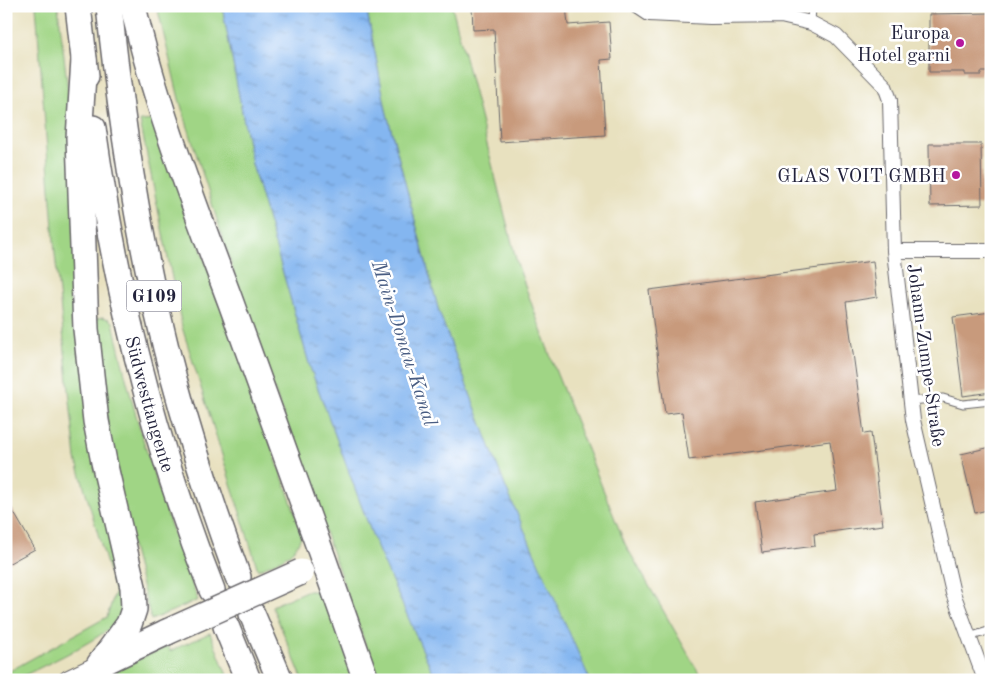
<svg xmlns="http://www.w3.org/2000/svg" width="997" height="686" viewBox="0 0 997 686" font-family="'Old Standard TT',serif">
<defs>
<pattern id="water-ripples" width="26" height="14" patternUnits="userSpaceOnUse" patternTransform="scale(1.25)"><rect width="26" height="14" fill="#84b6f0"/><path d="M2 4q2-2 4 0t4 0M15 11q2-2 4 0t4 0" fill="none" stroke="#6c94c4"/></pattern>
</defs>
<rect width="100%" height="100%" fill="#fff"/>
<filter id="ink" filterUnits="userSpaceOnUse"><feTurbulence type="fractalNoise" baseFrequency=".02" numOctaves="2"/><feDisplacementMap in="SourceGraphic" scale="10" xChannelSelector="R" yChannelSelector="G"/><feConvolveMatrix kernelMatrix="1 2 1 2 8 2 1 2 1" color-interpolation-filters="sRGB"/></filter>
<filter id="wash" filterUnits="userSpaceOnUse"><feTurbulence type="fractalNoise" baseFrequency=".0096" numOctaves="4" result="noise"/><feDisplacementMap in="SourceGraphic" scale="20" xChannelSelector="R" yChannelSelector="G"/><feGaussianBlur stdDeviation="1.12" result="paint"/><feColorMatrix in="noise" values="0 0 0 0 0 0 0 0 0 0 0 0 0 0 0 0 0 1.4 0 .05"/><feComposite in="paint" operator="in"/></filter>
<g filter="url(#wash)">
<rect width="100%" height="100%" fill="#e8e1bf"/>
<path fill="#a0d585" stroke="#617c60" d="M36,6H58L127,591C125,599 124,610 120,617C111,636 36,669 15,680H6V673L107,617L115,592L76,459L55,254Z
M157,6H222L252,164L310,367L376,545L436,680H378L243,302L179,99Z
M366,6H452L517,263L556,372L625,544L703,680H590L585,670L505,486L439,312L386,110Z
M155,120L302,532C297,556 279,560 258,570L182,327L140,121Z
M102,317L109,319L113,322C133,418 164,509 198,600L151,620L113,473L96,319Z
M306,591H316L326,595L356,680H303L272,606Z
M210,633L229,680H93L168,646L170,651Z"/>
<path fill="url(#water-ripples)" stroke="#536c96" d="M222,6H366L386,110L439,312L505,486L590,680H436L376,545L310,367L252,164Z"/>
<g id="blocks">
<path fill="#c89a7c" d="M472,6H566L568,25L609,22L612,59L601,60L605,135L500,142L494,29L473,30Z
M991,13V72H981V75H965V72H929V14Z
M929,144H981L982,205L930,206Z
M873,261L877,297L846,302L864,434L871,433L883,525L814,534L815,546L762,553L755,502L837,491L830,441L689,460L682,412L665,414L649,290Z
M991,312V392L963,396L953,317Z
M991,447V509L975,513L961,454Z
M6,499L35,549L6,565Z"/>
</g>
</g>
<g filter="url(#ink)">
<use href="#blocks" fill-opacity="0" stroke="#676569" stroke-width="1"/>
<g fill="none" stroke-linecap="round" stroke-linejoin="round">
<g stroke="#676569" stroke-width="9">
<path id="lane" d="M710,17V6
M811,23L812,6
M911,401L943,398L963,404L991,401
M969,637L991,630"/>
</g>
<g stroke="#676569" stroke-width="16">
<path id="street" d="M637,6L649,14L710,17L781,16L811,23L836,36L885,86L890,100L894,251L913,420L953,593L985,680
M894,251H991"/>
</g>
<g stroke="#676569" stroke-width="21">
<path id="secondary" d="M68,680L99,665"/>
</g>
<g stroke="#676569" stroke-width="28">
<g id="highway">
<path d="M78,6L86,76"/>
<path d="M109,6C122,132 141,257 174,379C192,446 214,512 238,577"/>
<path d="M133,6C156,108 195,206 231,303C277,429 322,554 366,680"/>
<path d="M84,60L79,138L86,329L96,421L104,462L133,587L134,609L129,624L99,665"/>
<path id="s1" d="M93,128C115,285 153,442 212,590"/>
<path d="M252,614L280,680"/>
<path d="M226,626L248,680"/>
<path d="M102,663L167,632"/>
</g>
</g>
<use href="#lane" stroke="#fff" stroke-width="7"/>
<use href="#street" stroke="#fff" stroke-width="14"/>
<use href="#secondary" stroke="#fff" stroke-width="19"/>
<use href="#highway" stroke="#fff" stroke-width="25"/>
<g stroke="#676569" stroke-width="28" stroke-linecap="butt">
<path id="highway-bridge" d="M167,632L301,572"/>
</g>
<use href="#highway-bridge" stroke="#fff" stroke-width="25"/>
</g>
</g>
<g fill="#b5179e" stroke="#fff" stroke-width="2">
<circle cx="960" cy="43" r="5"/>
<circle cx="956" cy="175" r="5"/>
</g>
<g text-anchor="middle" stroke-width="5" stroke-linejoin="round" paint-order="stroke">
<rect fill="#fff" stroke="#646476" stroke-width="1" x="126.5" y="280.5" width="55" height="31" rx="4"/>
<g font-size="18" font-weight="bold" fill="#22223b">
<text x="154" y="302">G109</text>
</g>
<g font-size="19" fill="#22223b" stroke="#fff" text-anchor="end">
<text x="950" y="39">Europa<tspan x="950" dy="22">Hotel garni</tspan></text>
<text x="946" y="182">GLAS VOIT GMBH</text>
</g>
<g font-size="19" fill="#22223b" stroke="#fff">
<text transform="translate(927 355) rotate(82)" y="7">Johann-Zumpe-Straße</text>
<text dy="7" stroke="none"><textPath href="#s1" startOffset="282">Südwesttangente</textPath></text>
</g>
<g font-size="20" font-style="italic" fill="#495d83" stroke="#fff">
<text transform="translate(405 343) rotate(72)" y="7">Main-Donau-Kanal</text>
</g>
</g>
<rect width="997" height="686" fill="none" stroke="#fff" stroke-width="25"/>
</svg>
